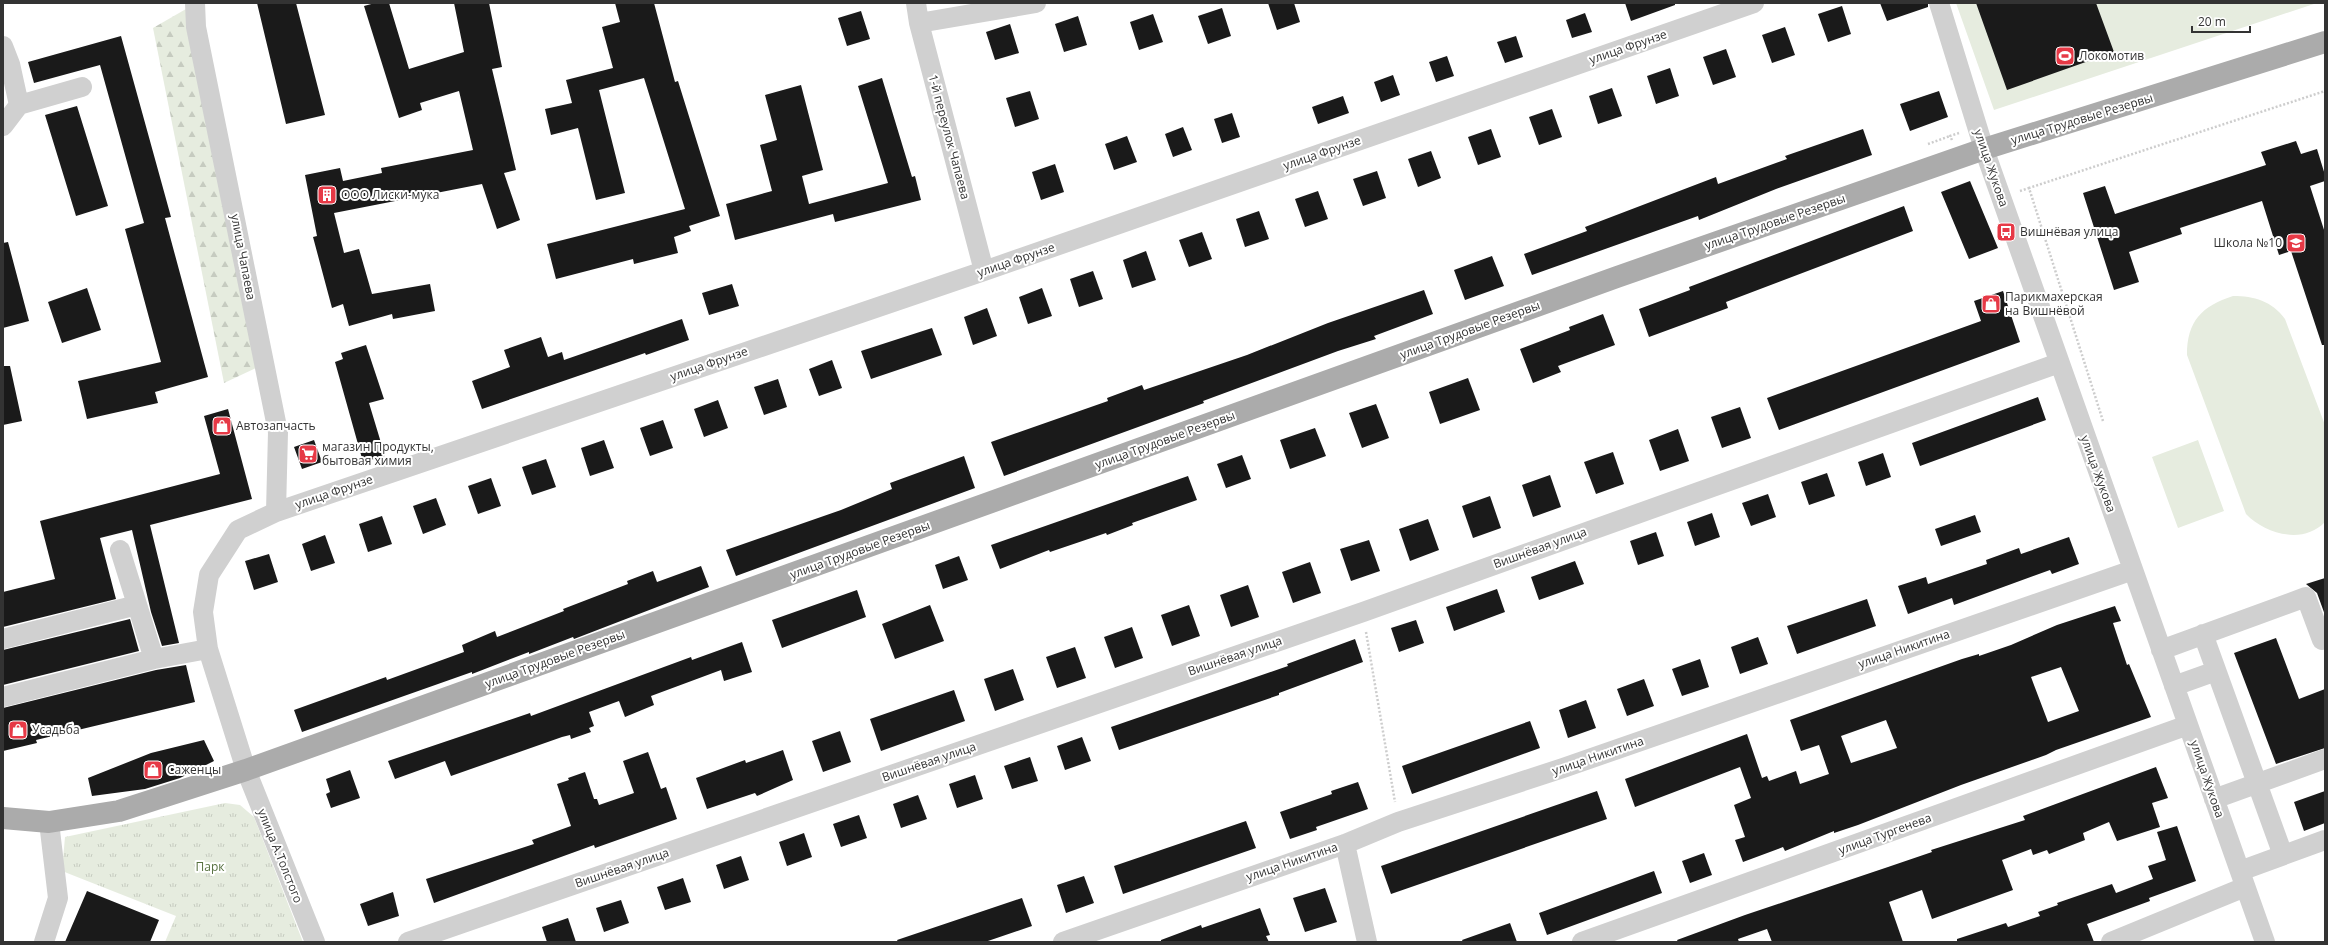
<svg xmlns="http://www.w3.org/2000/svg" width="2328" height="945" viewBox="0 0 2328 945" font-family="'Open Sans',sans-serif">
<defs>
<pattern id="grass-tufts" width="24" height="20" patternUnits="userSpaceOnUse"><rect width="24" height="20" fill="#e6ecdf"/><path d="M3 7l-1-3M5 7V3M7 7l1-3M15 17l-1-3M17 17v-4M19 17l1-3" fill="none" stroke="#c6cbc0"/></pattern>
<pattern id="forest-firs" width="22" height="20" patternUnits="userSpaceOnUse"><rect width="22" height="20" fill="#e6ecdf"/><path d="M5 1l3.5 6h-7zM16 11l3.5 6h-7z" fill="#c6cbc0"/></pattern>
</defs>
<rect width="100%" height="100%" fill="#fff"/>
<path fill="url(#grass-tufts)" d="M225,803L240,805L254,817L303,942H165L176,916L62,871L65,837Z"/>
<path fill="url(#forest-firs)" d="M186,9L256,368L224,383L153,28Z"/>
<path fill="#e6ecdf" d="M1956,3H2317L1994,110Z
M2233,296C2254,296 2272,301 2285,319L2325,425V522C2303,545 2265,534 2246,514L2187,355C2187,321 2202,306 2233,296Z
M2198,440L2224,511L2178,528L2152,457Z"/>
<path fill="#1a1a1a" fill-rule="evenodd" d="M257,3H296L325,115L286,124Z
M375,3H389L409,69L464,52L454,3H489L502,67L492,69L516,170L504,173L520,220L497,229L482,184L334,213L344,253L359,249L372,294L430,284L435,311L393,319L392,314L349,326L343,304L332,308L313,237L317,236L305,175L340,168L343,181L382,173L381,168L473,150L459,91L420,103L422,110L399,118L364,6Z
M615,3H654L675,82L678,81L720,216L689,226L691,231L674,237L678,253L634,264L633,259L556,279L547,244L685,209L644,78L599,90L625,193L596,200L578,128L551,135L545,109L572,103L566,80L613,68L602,27L620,22Z
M1268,3H1294L1300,22L1277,30Z
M1625,3H1675V5L1631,21Z
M1880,3H1928V7L1887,21Z
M1976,3H2096L2114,52L2007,90Z
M1842,6L1851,34L1828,42L1818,14Z
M1222,8L1231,36L1208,44L1198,16Z
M861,11L870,39L847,46L838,18Z
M1585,13L1592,32L1572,38L1566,20Z
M1153,14L1163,42L1139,50L1130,22Z
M1078,16L1087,45L1064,52L1055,24Z
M1010,24L1019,53L995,60L986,32Z
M1785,27L1795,55L1772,63L1762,35Z
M121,36L171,217L165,218L208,377L155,392L158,403L87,419L78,381L161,362L125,229L144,223L100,65L34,83L28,62Z
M1516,36L1523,57L1505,63L1497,42Z
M1726,49L1736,77L1713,85L1703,57Z
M1447,56L1454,76L1436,82L1429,62Z
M1670,68L1679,96L1656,104L1647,76Z
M1393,75L1400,95L1381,102L1374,82Z
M882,78L912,177L915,176L921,200L835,222L833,214L735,240L726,204L772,191L760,145L777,140L765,95L801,85L823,170L802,176L809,204L888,183L858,86Z
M1612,88L1622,116L1598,124L1589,96Z
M1030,91L1039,119L1015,127L1006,98Z
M1939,91L1948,117L1910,131L1900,104Z
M1343,96L1349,113L1318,124L1312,107Z
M77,106L108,206L76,216L45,115Z
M1552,109L1562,137L1539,145L1529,117Z
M1232,113L1240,137L1222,143L1214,119Z
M1183,127L1192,150L1173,157L1165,134Z
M1491,129L1501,157L1478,165L1468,137Z
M1863,129L1872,155L1776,189L1699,220L1698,216L1532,275L1524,254L1587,231L1585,227L1716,177L1718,184L1787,159L1785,156Z
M1127,136L1137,162L1114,170L1105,144Z
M2296,141L2301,154L2317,149L2325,175V181L2310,186L2325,233V345H2322L2291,251L2279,255L2262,201L2180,228L2182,234L2129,252L2139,282L2114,290L2083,193L2105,186L2115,214L2266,165L2261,152Z
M1431,151L1441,178L1418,187L1408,159Z
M1055,164L1064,192L1041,200L1032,172Z
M1377,171L1386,198L1363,206L1353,179Z
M1970,181L1998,248L1969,259L1941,192Z
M1318,191L1328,219L1305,227L1295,199Z
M1904,206L1913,231L1726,302L1728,308L1649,337L1639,309L1690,290L1689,287Z
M1259,211L1269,239L1245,247L1236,219Z
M1202,232L1212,259L1189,267L1179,240Z
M8,242L29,321L3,328V243Z
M1146,251L1156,280L1132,288L1123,260Z
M1492,256L1504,286L1465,300L1454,270Z
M1093,271L1103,299L1079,307L1070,279Z
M732,284L739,306L709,315L702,293Z
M87,288L101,330L62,343L48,302Z
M1042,288L1052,316L1028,324L1019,297Z
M1424,290L1433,314L1374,336L1376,339L1338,351L1203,401L1204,403L1004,476L991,442L1108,401L1107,398L1142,385L1144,390L1247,355L1328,323Z
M2003,291L2020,342L1779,430L1767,398L1981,321L1974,301Z
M987,308L997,336L973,345L964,317Z
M1603,314L1615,345L1558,366L1561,372L1533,383L1520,349L1570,330L1569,327Z
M682,319L689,340L646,355L645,353L482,409L472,381L510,367L504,350L541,337L548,357L562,352L564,360Z
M932,328L942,355L871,379L861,351Z
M366,345L384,399L369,403L385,456L363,462L335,362L343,359L341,353Z
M832,360L842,388L819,396L809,369Z
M3,366H10L22,421L3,425Z
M1468,378L1480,410L1440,424L1429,392Z
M778,379L787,407L764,415L754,387Z
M2038,397L2046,420L1920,466L1912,443Z
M718,400L728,428L704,437L694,409Z
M1376,404L1389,438L1362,448L1349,413Z
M1740,407L1751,438L1722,448L1711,417Z
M228,409L252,499L150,525L179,643L162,646L151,612L132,530L100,538L116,599L3,627V592L55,579L40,521L220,474L204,416Z
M663,420L673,448L650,456L640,428Z
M1315,428L1326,456L1290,469L1280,440Z
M1678,429L1689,461L1660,471L1649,440Z
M314,440L322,462L302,469L294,447Z
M604,440L614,468L590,476L581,448Z
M1613,452L1624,484L1596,494L1584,462Z
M1883,453L1891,477L1866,486L1858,462Z
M1242,455L1251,479L1226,488L1217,464Z
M964,456L975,488L736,576L726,550L841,510L892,489L890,483Z
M546,459L556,487L532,495L522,467Z
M1827,473L1835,496L1809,505L1801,482Z
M1550,475L1561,507L1533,517L1522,485Z
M1188,476L1197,500L1132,523L1133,525L1107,535L1106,533L1050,552L1049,550L1000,569L991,545Z
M491,478L501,506L478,514L468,486Z
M1768,494L1776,517L1751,526L1742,503Z
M1490,496L1501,528L1473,538L1462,506Z
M436,498L446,525L423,534L413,506Z
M1712,513L1720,537L1695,546L1687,522Z
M1975,515L1981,532L1941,546L1935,529Z
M382,516L392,544L368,552L359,524Z
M1428,519L1439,550L1410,561L1399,529Z
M1656,532L1664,556L1638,565L1630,541Z
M325,535L335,563L311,571L302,544Z
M2069,537L2079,564L2052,574L2050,570L1954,605L1952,598L1908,614L1898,586L1926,577L1928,584L1987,564L1986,560L2019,548L2021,554Z
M1369,540L1380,571L1351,581L1340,549Z
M269,554L278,582L254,590L245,561Z
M959,556L968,580L943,589L935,565Z
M1575,561L1584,584L1539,600L1531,577Z
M1310,562L1321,593L1293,603L1282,572Z
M701,566L709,587L574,639L573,637L529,654V652L472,674V672L302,732L294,710L386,677L387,680L464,652L462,645L495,631L497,637L564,611L563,609L628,584L627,581L653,571L657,582Z
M2325,578V615L2317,593L2306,584Z
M1248,585L1259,617L1231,627L1220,595Z
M1497,589L1505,612L1454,631L1446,607Z
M857,590L866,617L782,648L772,620Z
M1867,599L1876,626L1797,654L1787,626Z
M930,605L944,641L895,659L882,624Z
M1189,605L1200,636L1172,646L1161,615Z
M2115,606L2121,621L2113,623L2127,665L2129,664L2151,717L2056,750L2046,755L1961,785L1858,825L1834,833V831L1785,851L1783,847L1743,862L1735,840L1745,837L1734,805L1751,798L1740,767L1635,807L1625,779L1747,734L1762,778L1767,776L1769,781L1796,771L1800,784L1829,774L1819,745L1801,751L1790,720L1962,659L1979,654V656L2011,645L2057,625ZM2061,667L2079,711L2048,722L2031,677ZM1886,720L1897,748L1851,763L1841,736Z
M130,619L139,651L3,685V650Z
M1416,620L1424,643L1399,652L1391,628Z
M1132,627L1143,658L1115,668L1104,637Z
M1758,637L1768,664L1740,674L1731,647Z
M2276,638L2299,699L2325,689V748L2276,764L2234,653Z
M1355,639L1363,662L1279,693V695L1119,750L1111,727L1288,666L1287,664Z
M742,642L752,672L724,681L721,670L651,696L654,705L625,717L619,701L589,712L594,726L589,728L591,732L571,739L570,735L562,737L451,776L445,761L395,779L388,761L530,713L531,716L691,657L692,660Z
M1075,647L1086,678L1057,688L1046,657Z
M1700,659L1709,687L1682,696L1672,669Z
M186,665L195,702L36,740L37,743L3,751V708L156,670Z
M1013,669L1024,700L995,711L984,679Z
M1644,679L1654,706L1627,716L1617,689Z
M954,690L965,721L881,751L870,719Z
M1586,700L1596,728L1568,738L1559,710Z
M1530,721L1540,748L1412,794L1402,766Z
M840,731L851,762L823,772L812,741Z
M1082,737L1091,761L1065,770L1057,746Z
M204,740L214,761L180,778L145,789L92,796L88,778L151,753Z
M783,750L793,780L757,796L755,793L707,809L696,778L745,760L746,763Z
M648,752L661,789L666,787L677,819L595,848L594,845L434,903L426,879L534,844L532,840L571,826L557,784L569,780L568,778L585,772L594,799H597L599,805L634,793L623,761Z
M1030,757L1038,781L1012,789L1004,766Z
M2156,767L2168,798L2152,803L2160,827L2117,841L2109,822L2083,833L2085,840L2049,854L2047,850L2033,855L2031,849L2002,860L2013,890L1932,919L1922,890L1889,902L1903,942H1772L1767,929L1738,939L1739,942H1678L1677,940L1745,915L1888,867L1932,852L1931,850L2025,820L2023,816Z
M350,770L360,798L331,808L326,794L330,792L326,779Z
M975,775L983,799L957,808L949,784Z
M1358,782L1368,809L1316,827L1317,830L1290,839L1280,812L1332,794L1331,791Z
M1597,791L1607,819L1391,894L1381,866Z
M2325,791V823L2304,831L2294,802Z
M918,795L927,819L901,828L893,804Z
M859,815L867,838L841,847L833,824Z
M1246,821L1256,848L1123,894L1114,866Z
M2177,826L2196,881L2149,898L2150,901L2087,924L2094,942H1957V939L2006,923L2008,927L2040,916L2038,912L2058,905L2057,903L2112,884L2116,893L2153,879L2148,866L2166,860L2157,832Z
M804,833L812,857L787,866L779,842Z
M1704,853L1712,875L1690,883L1682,861Z
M741,856L749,880L724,889L716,865Z
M1654,871L1662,893L1547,935L1539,913Z
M1084,876L1094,903L1066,913L1057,885Z
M683,878L691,902L665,910L657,887Z
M1325,888L1337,922L1305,932L1293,898Z
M87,891L159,920L150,942H65Z
M393,892L399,916L368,926L360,904Z
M1022,898L1032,926L985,942H898L897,940Z
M621,900L629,923L604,932L596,908Z
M1260,908L1270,935L1266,936L1269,942H1161V940L1201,925L1202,928Z
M568,918L576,942H547L542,927Z
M1510,923L1517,942H1463L1462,940Z"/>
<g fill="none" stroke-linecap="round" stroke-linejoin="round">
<path stroke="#cdcdcd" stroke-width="2.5" stroke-dasharray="2 2" stroke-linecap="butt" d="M1952,140L1950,136L1959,133
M1928,144L1950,136
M2020,191L2029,188
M2103,421L2029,188L2325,91
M1366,632L1395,802"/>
<path stroke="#d0d0d0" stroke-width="20" d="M195,3L196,27L278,432L276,512
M916,3L919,23L984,271
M1939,3L1984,149L2265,942
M919,23L1036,3
M3,46L10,64L19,105L3,126
M19,105L82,87
M120,550L154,659
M2203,634L2283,855
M3,639L137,605
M2161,650L2306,597L2322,640
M2174,686L2216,671
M3,697L154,659L208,649
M2214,799L2325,759
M1345,844L1367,942
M2240,871L2325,840
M44,942L58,898L49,822
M315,942L246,770L208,649L203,612L209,575L238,530L276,512L984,271L1754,3
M408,942L1363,612L2059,363
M1063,942L1345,844L1398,822L1563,768L2133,570
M1582,942L2188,725
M2111,942L2245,887"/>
<path stroke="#ababab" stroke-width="22" d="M3,818L49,822L119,811L246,770L1617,277L1984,149L2325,42"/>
</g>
<defs>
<g id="stadium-square" transform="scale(1)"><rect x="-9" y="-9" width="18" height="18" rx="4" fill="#e63946" stroke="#fff"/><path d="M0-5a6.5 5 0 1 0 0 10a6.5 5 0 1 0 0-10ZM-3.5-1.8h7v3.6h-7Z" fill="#fff"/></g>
<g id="building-square" transform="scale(1)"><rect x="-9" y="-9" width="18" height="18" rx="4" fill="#e63946" stroke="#fff"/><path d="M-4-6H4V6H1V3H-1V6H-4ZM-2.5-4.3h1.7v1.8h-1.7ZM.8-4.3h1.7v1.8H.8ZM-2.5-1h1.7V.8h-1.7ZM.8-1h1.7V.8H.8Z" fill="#fff"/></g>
<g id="bus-square" transform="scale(1)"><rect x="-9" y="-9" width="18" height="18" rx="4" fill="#e63946" stroke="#fff"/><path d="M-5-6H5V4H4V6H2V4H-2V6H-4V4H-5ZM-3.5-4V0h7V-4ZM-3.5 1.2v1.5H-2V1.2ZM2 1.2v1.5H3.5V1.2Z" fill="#fff"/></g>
<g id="school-square" transform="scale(1)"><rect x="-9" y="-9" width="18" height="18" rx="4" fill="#e63946" stroke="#fff"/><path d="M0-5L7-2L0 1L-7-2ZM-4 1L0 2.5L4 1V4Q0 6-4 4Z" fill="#fff"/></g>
<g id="shop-square" transform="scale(1)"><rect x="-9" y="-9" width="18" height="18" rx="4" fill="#e63946" stroke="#fff"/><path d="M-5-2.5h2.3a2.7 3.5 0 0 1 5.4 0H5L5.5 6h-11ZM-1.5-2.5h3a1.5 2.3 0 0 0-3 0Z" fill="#fff"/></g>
<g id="supermarket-square" transform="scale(1)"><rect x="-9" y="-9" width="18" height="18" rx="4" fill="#e63946" stroke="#fff"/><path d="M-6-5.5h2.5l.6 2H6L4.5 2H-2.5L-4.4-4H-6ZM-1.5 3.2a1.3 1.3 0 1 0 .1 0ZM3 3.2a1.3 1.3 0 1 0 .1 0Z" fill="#fff"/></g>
</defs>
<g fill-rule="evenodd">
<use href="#stadium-square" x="2065" y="56"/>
<use href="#building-square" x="327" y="195"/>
<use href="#bus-square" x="2006" y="232"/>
<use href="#school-square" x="2296" y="243"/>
<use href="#shop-square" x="1991" y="304"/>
<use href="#shop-square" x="222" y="426"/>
<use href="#supermarket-square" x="308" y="454"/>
<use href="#shop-square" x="18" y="730"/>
<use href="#shop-square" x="153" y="770"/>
</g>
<g text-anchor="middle" stroke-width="4" stroke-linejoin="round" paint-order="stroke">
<g font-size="12" fill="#333" stroke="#fff">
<text transform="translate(1628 47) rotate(-19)" y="4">улица Фрунзе</text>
<text transform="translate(2082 119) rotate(-17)" y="4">улица Трудовые Резервы</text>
<text transform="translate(949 137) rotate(75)" y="4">1-й переулок Чапаева</text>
<text transform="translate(1322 153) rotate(-19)" y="4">улица Фрунзе</text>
<text transform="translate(1991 168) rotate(71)" y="4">улица Жукова</text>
<text transform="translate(1775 222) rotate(-19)" y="4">улица Трудовые Резервы</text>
<text transform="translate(243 257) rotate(79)" y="4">улица Чапаева</text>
<text transform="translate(1016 260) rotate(-19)" y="4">улица Фрунзе</text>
<text transform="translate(1470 330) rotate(-20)" y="4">улица Трудовые Резервы</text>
<text transform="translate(709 364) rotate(-19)" y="4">улица Фрунзе</text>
<text transform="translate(1165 440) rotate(-20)" y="4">улица Трудовые Резервы</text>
<text transform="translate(2098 474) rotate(70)" y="4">улица Жукова</text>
<text transform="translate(334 492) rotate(-19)" y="4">улица Фрунзе</text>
<text transform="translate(1540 548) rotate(-20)" y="4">Вишнёвая улица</text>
<text transform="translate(860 550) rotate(-20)" y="4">улица Трудовые Резервы</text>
<text transform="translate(1904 649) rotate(-19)" y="4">улица Никитина</text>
<text transform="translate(1235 656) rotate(-19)" y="4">Вишнёвая улица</text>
<text transform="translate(555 659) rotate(-20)" y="4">улица Трудовые Резервы</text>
<text transform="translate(1598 756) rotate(-19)" y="4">улица Никитина</text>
<text transform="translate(929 762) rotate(-19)" y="4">Вишнёвая улица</text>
<text transform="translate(2207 779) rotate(71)" y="4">улица Жукова</text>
<text transform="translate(1885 834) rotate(-20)" y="4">улица Тургенева</text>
<text transform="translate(280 856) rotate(68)" y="4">улица А.Толстого</text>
<text transform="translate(1292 862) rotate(-19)" y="4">улица Никитина</text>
<text transform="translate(622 868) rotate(-19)" y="4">Вишнёвая улица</text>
</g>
<g font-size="12" fill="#333" stroke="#fff" text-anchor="start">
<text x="2079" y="60">Локомотив</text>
<text x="341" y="199">ООО Лиски-мука</text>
<text x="2020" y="236">Вишнёвая улица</text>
<text x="2282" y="247" text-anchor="end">Школа №10</text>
<text x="2005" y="301">Парикмахерская<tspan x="2005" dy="14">на Вишнёвой</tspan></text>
<text x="236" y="430">Автозапчасть</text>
<text x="322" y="451">магазин Продукты,<tspan x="322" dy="14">бытовая химия</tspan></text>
<text x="32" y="734">Усадьба</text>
<text x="167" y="774">Саженцы</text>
</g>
<g font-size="12" fill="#56703f" stroke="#fff">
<text x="210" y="871">Парк</text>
</g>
</g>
<rect width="2328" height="945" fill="none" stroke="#333333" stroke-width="8"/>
<path d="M2192 26v6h58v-6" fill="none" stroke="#333333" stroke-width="2"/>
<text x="2198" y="26" font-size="12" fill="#333333" stroke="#ffffff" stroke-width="3" paint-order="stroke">20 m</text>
</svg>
